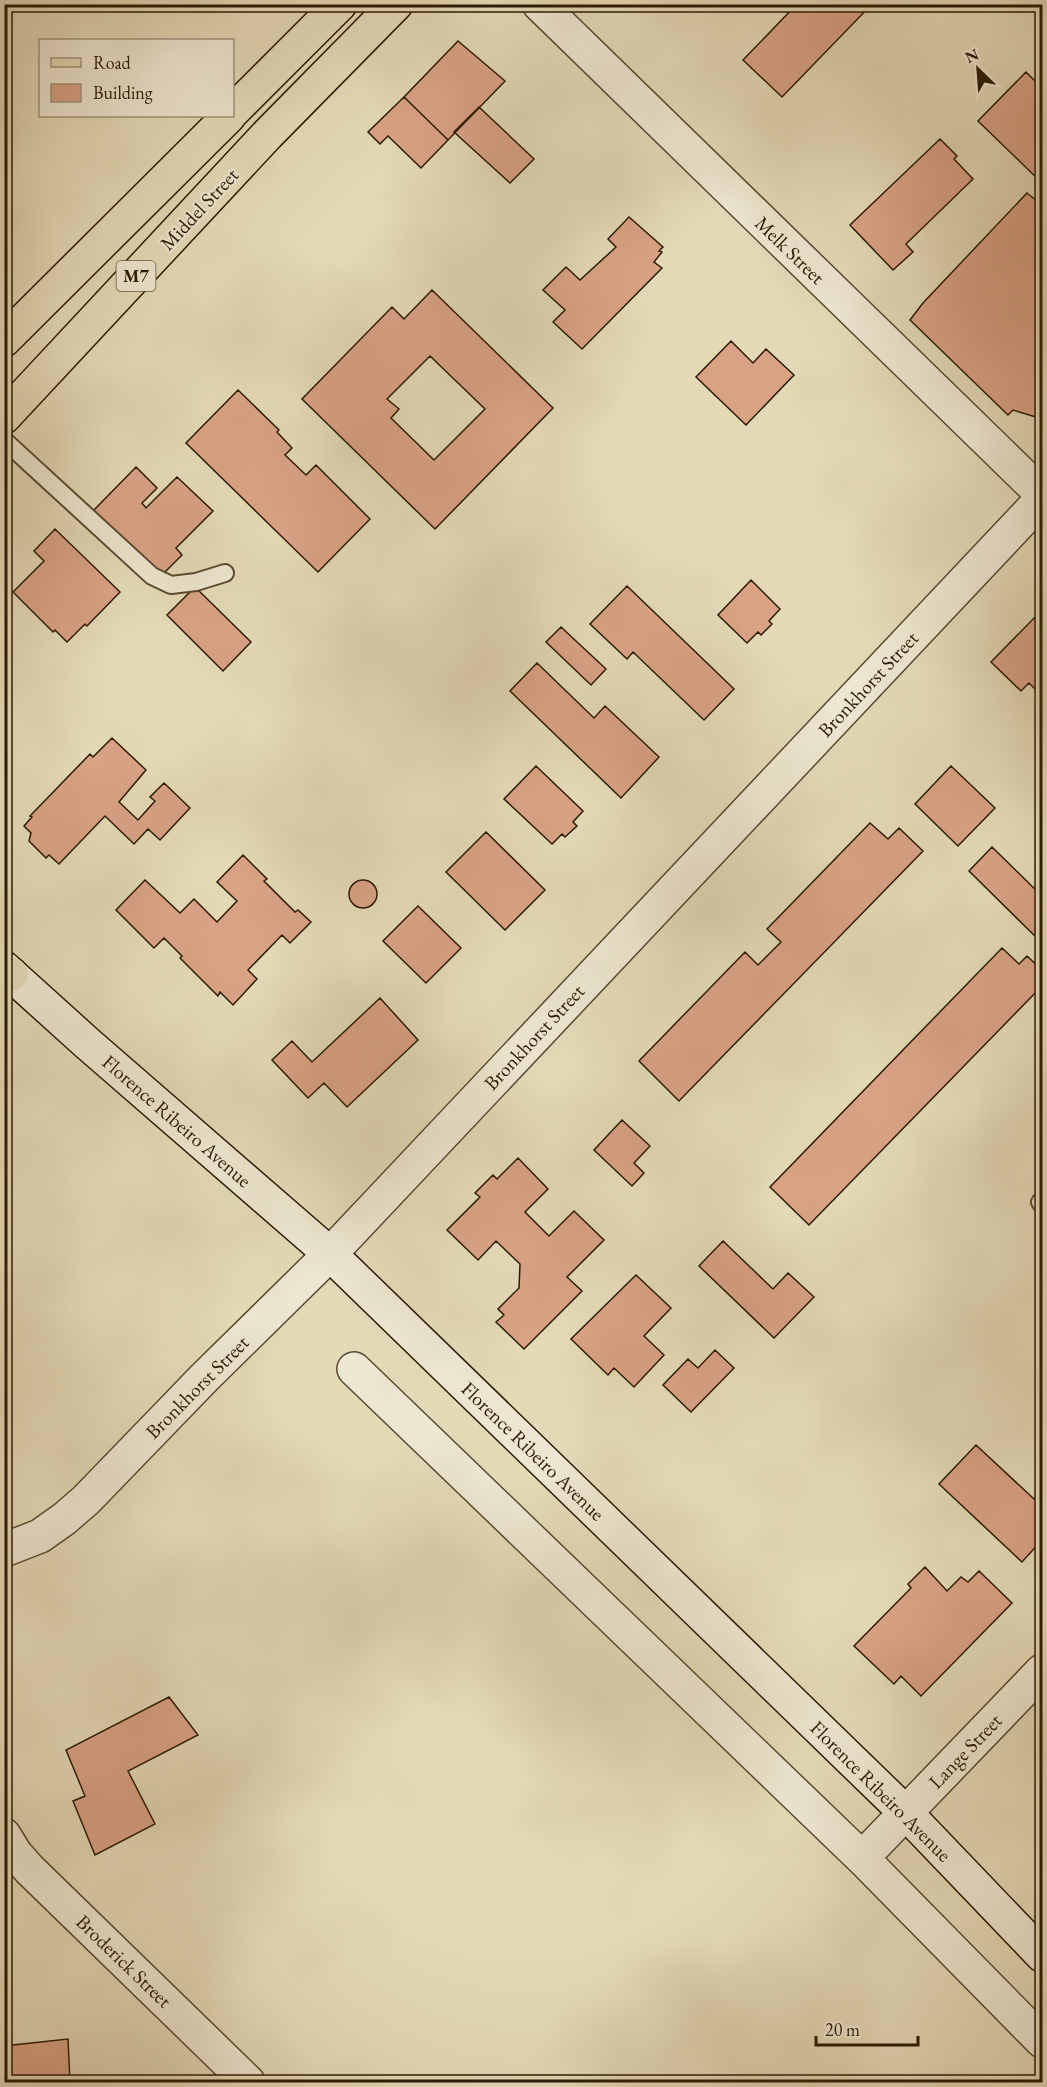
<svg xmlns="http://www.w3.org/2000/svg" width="1047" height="2087" viewBox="0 0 1047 2087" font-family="'EB Garamond',serif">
<rect width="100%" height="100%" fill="#e3d9b7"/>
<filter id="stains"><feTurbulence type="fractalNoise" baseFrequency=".00333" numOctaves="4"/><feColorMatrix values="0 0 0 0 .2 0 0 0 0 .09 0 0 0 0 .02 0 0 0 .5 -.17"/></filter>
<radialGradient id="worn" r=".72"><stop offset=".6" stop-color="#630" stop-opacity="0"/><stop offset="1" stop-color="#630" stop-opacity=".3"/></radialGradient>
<path fill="#d9a285" stroke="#2c1a04" stroke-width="1.5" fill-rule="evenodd" d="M797,4H872L782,97L743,60Z
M458,41L505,81L448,140L404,97Z
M1026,72L1042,88V183L978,121Z
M404,97L448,140L421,168L388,136L380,144L368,132Z
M479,107L534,159L510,183L454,132Z
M940,139L957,156L954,159L973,179L906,244L913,252L893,270L850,225Z
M1027,193L1042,205V408L1036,417L1013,410L1008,415L910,320L923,303Z
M629,217L663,247L659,251L662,252L654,262L662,268L582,349L553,322L565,310L543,290L566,267L580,280L616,247L608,239Z
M432,290L553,408L435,529L302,399L392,307L404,319ZM430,356L485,409L434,460L391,418L399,409L387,399Z
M731,341L753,363L766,349L794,375L746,425L696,377Z
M238,390L279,430L277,432L292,448L285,455L306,475L316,465L370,519L318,572L186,443Z
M136,467L157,488L142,503L146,508L177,477L213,511L176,548L182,555L162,575L93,511Z
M55,529L120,592L87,626L85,624L67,642L55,630L53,632L13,592L44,561L34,551Z
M751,580L780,609L769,621L772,624L761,635L758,632L747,643L718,615Z
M627,586L734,689L704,720L633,652L627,659L590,624Z
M195,587L251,642L223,671L167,615Z
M1039,613L1042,616V696L1029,683L1021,691L991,662Z
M561,627L606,669L591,685L546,642Z
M537,663L594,718L605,706L659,757L621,798L510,691Z
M112,738L146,770L119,802L138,820L155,801L150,797L164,783L190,808L160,840L148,829L134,844L105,816L59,864L49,855L46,858L29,841L31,833L24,826L32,817L30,816L90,754L93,757Z
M536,766L583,811L573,822L577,826L565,837L562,834L552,844L504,799Z
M951,766L995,808L958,846L915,804Z
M870,823L888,839L899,828L923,851L679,1101L639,1061L745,952L758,965L781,942L767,929Z
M486,832L545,890L505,930L446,872Z
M992,847L1042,896V943L969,871Z
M243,855L267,879L264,881L295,912L298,910L311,922L290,943L282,935L248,970L257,979L233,1005L220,992L218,996L180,958L182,956L164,938L154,948L116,910L145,880L180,913L194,899L217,922L237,901L217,882Z
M349 894a14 14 0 1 1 28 0a14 14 0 1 1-28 0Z
M418,906L461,948L426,983L383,941Z
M1002,948L1019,964L1027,956L1042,970V986L809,1225L770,1187Z
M380,998L418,1040L347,1107L324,1083L308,1098L272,1060L292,1041L312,1062Z
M622,1120L650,1146L634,1163L644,1173L632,1186L594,1150Z
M518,1158L548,1189L525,1212L549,1236L574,1211L604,1240L567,1277L582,1291L524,1349L496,1322L504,1315L498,1309L519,1288L520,1264L496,1241L478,1260L447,1230L480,1197L475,1193L493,1175L497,1179Z
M723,1241L773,1289L788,1273L814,1297L774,1338L699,1266Z
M636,1275L671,1308L644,1336L664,1355L634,1387L614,1368L608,1375L571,1339Z
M715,1350L734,1368L691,1412L663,1385L688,1359L698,1368Z
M976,1445L1034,1499L1039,1493L1042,1496V1540L1022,1562L939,1484Z
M925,1567L947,1591L961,1577L968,1582L979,1571L1012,1603L921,1696L901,1676L894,1684L854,1646L911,1588L908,1584Z
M169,1697L198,1735L128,1771L155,1824L95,1855L73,1801L85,1796L66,1750Z
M68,2039L70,2082H4V2046Z"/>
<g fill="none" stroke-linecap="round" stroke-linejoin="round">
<g stroke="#5a4a31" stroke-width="20">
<path id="lane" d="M4,440L152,576L171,585L196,582L225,573
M1040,1202L1042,1205"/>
</g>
<g stroke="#5a4a31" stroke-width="36">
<path id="street" d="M539,4L1042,494
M354,1369L862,1858L1042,2041
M4,1550L40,1536L64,1519L86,1500L204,1378L330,1254L1042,499
M4,1835L15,1853L29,1869L248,2082
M862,1858L1042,1671"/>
</g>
<g stroke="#2c1a04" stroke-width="36">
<path id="secondary" d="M4,968L87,1043L330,1254L906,1813L1042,1955"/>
</g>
<g stroke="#2c1a04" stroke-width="36">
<path id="primary" d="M232,112L340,4
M4,340L229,116
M4,417L267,135L396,4
M4,972L11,974"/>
</g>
<use href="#lane" stroke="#ede6d0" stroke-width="16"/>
<use href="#street" stroke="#ede6d0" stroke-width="33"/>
<use href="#secondary" stroke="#ede6d0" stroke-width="33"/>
<use href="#primary" stroke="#e3d9b7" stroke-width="33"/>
</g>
<g text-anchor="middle" stroke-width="4.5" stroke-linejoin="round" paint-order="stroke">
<rect fill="#ede6d0" stroke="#665741" stroke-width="1.5" x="116.5" y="261" width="39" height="30" rx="4.5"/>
<g font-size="18" font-weight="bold" fill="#2c1a04">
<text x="136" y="282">M7</text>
</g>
<g font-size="20" fill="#2c1a04" stroke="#ede6d0">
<text transform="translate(199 209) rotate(-47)" y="7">Middel Street</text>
<text transform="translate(790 250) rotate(44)" y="7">Melk Street</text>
<text transform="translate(868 684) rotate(-47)" y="7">Bronkhorst Street</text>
<text transform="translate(534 1037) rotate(-47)" y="7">Bronkhorst Street</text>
<text transform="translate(177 1121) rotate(41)" y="7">Florence Ribeiro Avenue</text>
<text transform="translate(197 1387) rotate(-45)" y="7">Bronkhorst Street</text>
<text transform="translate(533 1451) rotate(44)" y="7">Florence Ribeiro Avenue</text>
<text transform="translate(965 1751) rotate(-46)" y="7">Lange Street</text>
<text transform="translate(881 1791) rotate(45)" y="7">Florence Ribeiro Avenue</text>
<text transform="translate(124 1961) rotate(44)" y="7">Broderick Street</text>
</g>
</g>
<rect width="1047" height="2087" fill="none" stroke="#e3d9b7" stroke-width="24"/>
<rect x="6" y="6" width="1035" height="2075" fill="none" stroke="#2c1a04" stroke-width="3"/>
<rect x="12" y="12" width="1023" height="2063" fill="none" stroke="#2c1a04" stroke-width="1.5"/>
<rect x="39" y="39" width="195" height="78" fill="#ede6d0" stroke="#a0947e" stroke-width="1.5"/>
<rect x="51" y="58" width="30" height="9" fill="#e3d9b7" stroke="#a0947e" stroke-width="1.5"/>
<text x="93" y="69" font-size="18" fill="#2c1a04">Road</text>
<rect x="51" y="84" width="30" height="18" fill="#d9a285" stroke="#a0947e" stroke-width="1.5"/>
<text x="93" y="99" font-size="18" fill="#2c1a04">Building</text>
<g transform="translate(978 69) rotate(335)" stroke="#ede6d0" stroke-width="4.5" paint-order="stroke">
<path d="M0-4.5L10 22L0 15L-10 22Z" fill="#2c1a04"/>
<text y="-9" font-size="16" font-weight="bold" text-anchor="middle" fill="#2c1a04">N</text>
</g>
<path d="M816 2036v9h102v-9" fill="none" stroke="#2c1a04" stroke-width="3"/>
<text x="825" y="2036" font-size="18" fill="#2c1a04" stroke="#ede6d0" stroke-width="4.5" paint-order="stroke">20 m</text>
<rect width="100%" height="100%" filter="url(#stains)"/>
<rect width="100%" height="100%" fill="url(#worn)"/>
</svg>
